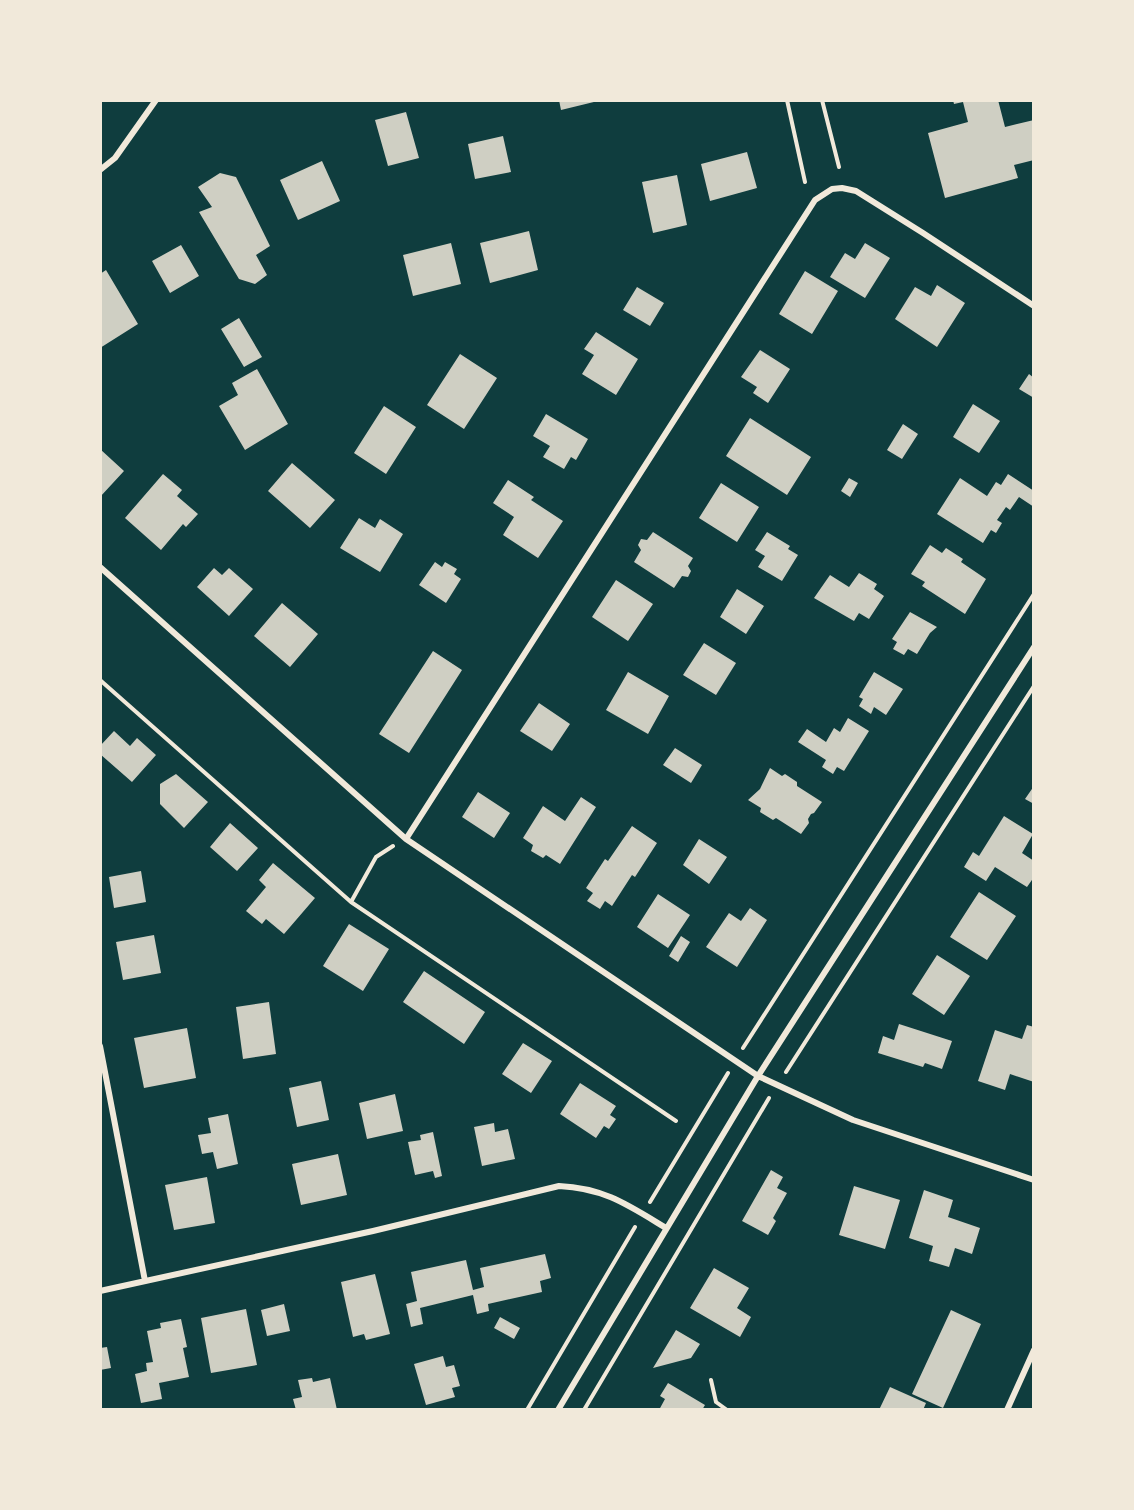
<svg xmlns="http://www.w3.org/2000/svg" width="1134" height="1510" viewBox="0 0 1134 1510" font-family="Roboto,sans-serif">
<rect width="100%" height="100%" fill="#0f3d3e"/>
<path fill="#cfcfc3" d="M559,100H598V101L561,110Z
M953,100H998L1005,127L1034,120V160L1014,165L1018,178L945,198L928,133L968,122L963,102L954,104Z
M406,112L419,158L388,166L375,120Z
M503,136L511,172L475,179L468,144Z
M747,152L757,188L710,201L701,164Z
M322,161L340,201L298,220L280,180Z
M220,173L236,177L270,246L256,255L267,275L255,284L239,279L199,212L212,207L198,187Z
M677,175L687,225L653,233L642,182Z
M529,231L538,270L490,283L480,243Z
M451,243L461,284L413,296L403,255Z
M865,243L890,258L865,298L830,277L845,253L855,259Z
M181,245L199,276L170,293L152,261Z
M106,270L138,324L100,348V274Z
M805,271L838,291L812,334L779,314Z
M937,285L965,303L937,347L895,319L915,287L931,296Z
M637,287L664,303L650,326L623,310Z
M239,318L262,357L244,367L221,329Z
M596,332L638,359L616,395L582,374L594,355L584,349Z
M760,350L790,369L768,403L753,393L757,387L741,377Z
M460,354L497,378L464,429L427,405Z
M257,369L288,424L245,450L219,406L238,395L232,383Z
M1029,374L1034,378V398L1019,389Z
M973,404L1000,421L979,453L953,437Z
M384,406L416,427L386,474L354,453Z
M546,414L588,439L576,460L571,457L564,469L543,457L550,446L533,436Z
M750,418L811,457L787,495L726,456Z
M903,424L918,434L902,459L887,450Z
M100,449L124,471L100,497Z
M292,463L335,500L310,528L268,491Z
M163,474L182,490L177,496L198,514L186,527L183,524L161,550L125,518Z
M1008,474L1034,491V507L1019,497L1010,510L1006,507L997,520L1002,523L996,533L991,530L983,543L937,514L960,478L987,496L996,482L1001,485Z
M849,478L858,483L850,497L841,491Z
M508,480L534,497L531,500L563,521L538,558L503,535L514,517L493,503Z
M721,483L759,507L737,542L699,518Z
M359,518L375,528L380,519L403,534L380,572L340,548Z
M653,532L693,558L688,566L691,571L688,577L682,576L674,588L634,562L641,550L638,545L641,539L647,540Z
M767,532L790,546L788,549L798,555L782,581L758,567L765,556L755,550Z
M930,545L942,553L946,548L963,559L961,562L986,579L965,614L922,586L925,582L911,574Z
M435,562L442,567L445,562L457,569L454,574L461,579L446,603L419,585Z
M214,568L222,575L229,568L253,589L229,616L197,587Z
M859,573L877,584L874,589L884,596L869,619L859,613L854,621L814,598L830,575L849,587Z
M616,580L653,604L628,641L592,617Z
M737,589L764,606L746,634L720,617Z
M282,603L318,634L290,667L254,636Z
M910,612L937,627L930,633L917,654L908,649L904,655L893,649L897,642L892,639Z
M704,643L736,663L716,695L683,675Z
M433,651L462,670L409,753L379,734Z
M628,672L669,696L648,734L606,710Z
M874,672L903,689L886,715L874,707L871,714L859,706L863,699L859,697Z
M539,703L570,724L552,751L520,731Z
M848,718L869,731L844,771L837,767L833,774L822,767L826,760L798,742L807,729L826,742L834,728L840,732Z
M114,731L130,746L137,738L156,755L132,782L100,754V746Z
M675,748L702,765L691,783L663,765Z
M770,768L782,776L785,774L797,782V786L822,802L814,813L811,814L808,819L809,823L801,834L776,818L773,820L760,812L761,808L748,800L760,789Z
M176,774L208,802L184,828L160,804V784Z
M1034,786V804L1025,799Z
M478,792L510,813L494,838L462,817Z
M581,797L596,807L560,864L546,855L543,858L531,851L533,845L523,838L543,806L565,821Z
M1004,816L1033,834L1022,853L1034,861V877L1027,887L995,867L986,881L964,867L973,852L979,856Z
M230,823L258,848L237,871L210,847Z
M632,826L657,843L635,877L632,875L612,906L605,901L600,909L587,901L593,893L586,888L605,859L608,861Z
M699,839L727,857L709,884L683,865Z
M273,863L315,898L284,934L266,919L262,924L246,911L266,887L259,880Z
M141,871L146,902L114,908L109,877Z
M979,892L1016,916L987,960L950,937Z
M658,894L690,915L668,948L637,927Z
M750,908L767,920L737,967L706,947L729,913L741,921Z
M349,924L389,949L363,991L323,966Z
M154,935L161,973L123,980L116,942Z
M681,936L690,942L678,962L669,956Z
M937,955L970,976L944,1015L912,994Z
M424,971L485,1012L464,1044L403,1002Z
M269,1002L276,1054L243,1059L236,1007Z
M899,1024L952,1041L942,1069L925,1063L923,1067L878,1053L883,1036L894,1040Z
M1027,1025L1034,1027V1082L1010,1074L1005,1090L978,1081L995,1030L1022,1039Z
M187,1028L196,1078L144,1088L134,1038Z
M523,1043L552,1061L531,1093L502,1074Z
M321,1081L329,1120L297,1127L289,1088Z
M580,1083L616,1106L610,1115L616,1119L609,1129L604,1126L596,1138L560,1114Z
M395,1094L403,1131L367,1139L359,1103Z
M228,1114L238,1164L217,1169L213,1152L202,1154L198,1135L211,1133L208,1118Z
M494,1123L495,1132L508,1129L515,1159L482,1166L474,1127Z
M433,1132L442,1176L435,1178L433,1171L415,1175L408,1142L421,1140L420,1135Z
M338,1154L347,1195L301,1205L292,1164Z
M771,1170L783,1177L777,1188L787,1193L773,1218L776,1221L768,1235L742,1221Z
M207,1177L215,1223L174,1230L165,1185Z
M854,1186L900,1200L885,1249L839,1235Z
M924,1190L953,1200L948,1217L980,1228L972,1254L955,1248L949,1267L929,1261L933,1246L909,1238Z
M545,1254L551,1278L540,1281L542,1292L488,1304L489,1311L477,1314L473,1295L420,1308L423,1324L411,1327L406,1304L417,1301L411,1272L466,1260L473,1290L484,1287L480,1268Z
M714,1268L749,1288L737,1308L751,1317L740,1337L690,1308Z
M375,1274L390,1334L366,1340L364,1334L353,1337L341,1282Z
M284,1304L290,1331L267,1336L261,1310Z
M246,1309L257,1365L211,1373L201,1318Z
M951,1310L981,1324L943,1408L912,1394Z
M500,1317L520,1328L514,1339L494,1328Z
M181,1319L187,1347L183,1348L189,1377L159,1383L162,1399L141,1403L135,1374L147,1371L146,1363L153,1362L147,1331L161,1328L160,1323Z
M676,1330L700,1344L691,1358L653,1368Z
M107,1347L111,1368L100,1370V1348Z
M443,1356L446,1367L454,1365L460,1386L452,1388L455,1397L426,1405L414,1364Z
M312,1378L313,1382L330,1378L337,1410H296L293,1399L302,1397L298,1380Z
M668,1383L705,1405L702,1410H659L665,1399L660,1396Z
M890,1387L926,1403L923,1410H879Z"/>
<g fill="none" stroke-linecap="round" stroke-linejoin="round">
<path stroke="#f1e9da" stroke-width="4" d="M787,100L805,182
M822,100L839,167
M100,680L351,902L676,1121
M351,902L376,857L393,846
M743,1048L1034,594
M786,1072L1034,686
M650,1202L728,1073
M711,1380L716,1402L727,1410
M527,1410L635,1227
M584,1410L769,1098"/>
<path stroke="#f1e9da" stroke-width="6" d="M100,170L115,158L156,100
M100,567L406,839L758,1076L853,1120L1034,1180
M406,839L815,200L832,189L842,188L856,191L923,233L1034,306
M100,1046L145,1281
M100,1291L373,1231L559,1186C604,1188 628,1205 666,1228
M558,1410L758,1076L1034,647
M1007,1410L1034,1350"/>
</g>
<rect width="1134" height="1510" fill="none" stroke="#f1e9da" stroke-width="204"/>
</svg>
